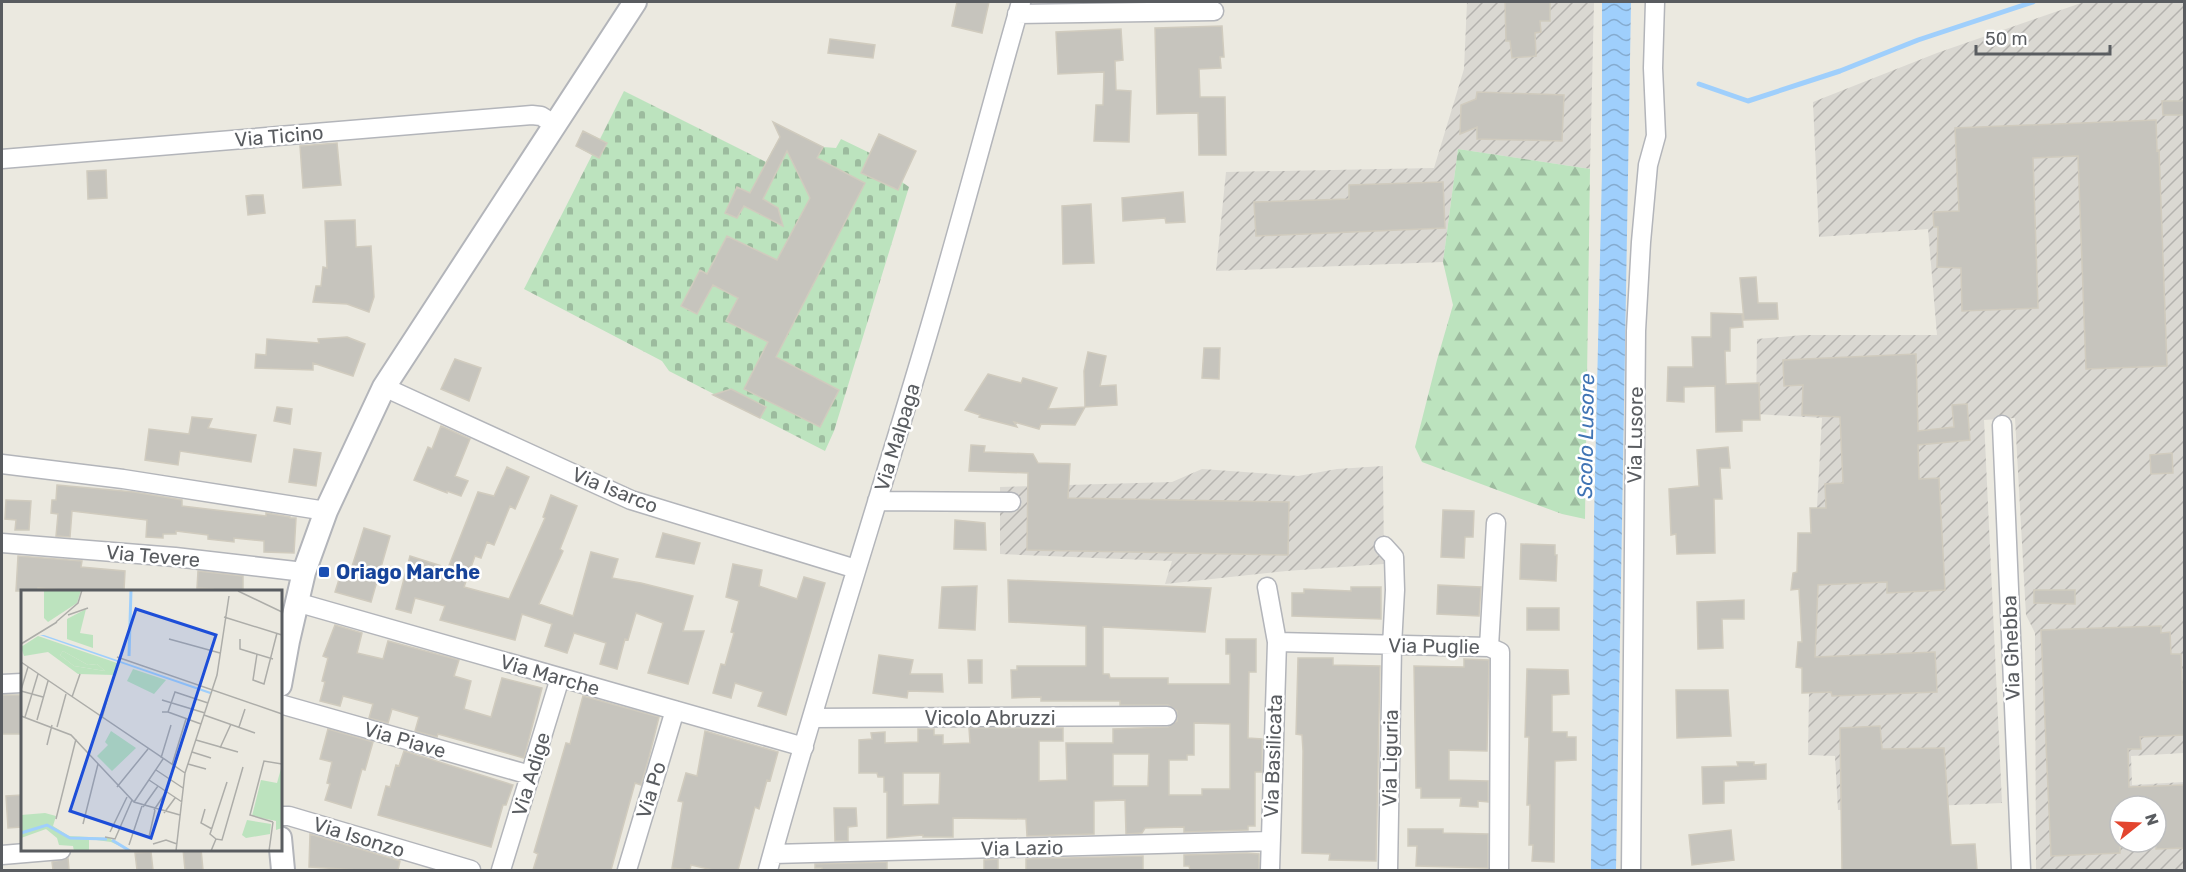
<svg xmlns="http://www.w3.org/2000/svg" width="2186" height="872" viewBox="0 0 2186 872" font-family="Rubik,sans-serif">
<defs>
<pattern id="industrial-furrows" width="10" height="10" patternUnits="userSpaceOnUse" patternTransform="scale(1.5)"><rect width="10" height="10" fill="#dad8d2"/><path d="M-1 1l2-2M0 10L10 0M9 11l2-2" fill="none" stroke="#b4b2ae"/></pattern>
<pattern id="forest-firs" width="22" height="20" patternUnits="userSpaceOnUse" patternTransform="scale(1.5)"><rect width="22" height="20" fill="#bce3be"/><path d="M5 1l3.5 6h-7zM16 11l3.5 6h-7z" fill="#9cbb9e"/></pattern>
<pattern id="cemetery-stones" width="16" height="16" patternUnits="userSpaceOnUse" patternTransform="scale(1.5)"><rect width="16" height="16" fill="#bce3be"/><path d="M2 7V4a2 2 0 0 1 4 0v3zM10 15v-3a2 2 0 0 1 4 0v3z" fill="#9cbb9e"/></pattern>
<pattern id="water-waves" width="16" height="10" patternUnits="userSpaceOnUse" patternTransform="scale(1.5)"><rect width="16" height="10" fill="#9fcffc"/><path d="M0 5q4-4 8 0t8 0" fill="none" stroke="#85abcf"/></pattern>
</defs>
<rect width="100%" height="100%" fill="#ebe9e0"/>
<path fill="url(#industrial-furrows)" fill-rule="evenodd" d="M1467,2H1594L1590,169L1458,149L1443,262L1216,271L1226,172L1434,168L1464,69Z
M2084,2H2184V753L2131,756L2132,785L2184,782V870H2036L2035,633L2026,615L2015,418L1984,420L2002,803L1838,810L1835,756L1808,755L1810,632L1822,418L1756,414L1757,339L1803,335H1937L1928,229L1819,237L1813,102L1937,53ZM2120,806H2156V842H2120Z
M1383,466L1384,564L1286,571L1165,584L1172,561L1000,554V487L1172,482L1202,469L1298,476L1337,469Z"/>
<path fill="url(#forest-firs)" d="M1458,149L1590,169L1585,519L1562,514L1422,462L1415,447L1437,360L1453,305L1443,262Z"/>
<path fill="url(#cemetery-stones)" d="M624,91L766,162L785,128L823,147L836,148L841,139L870,153L879,134L916,151L902,182L909,187L834,431L825,451L669,371L662,361L524,289L592,155L576,146L583,131L600,139Z"/>
<path fill="url(#water-waves)" d="M1602,2H1631L1616,870H1591L1594,520L1602,171Z"/>
<g fill="none" stroke-linecap="round" stroke-linejoin="round">
<path stroke="#9fcffc" stroke-width="5" d="M1699,84L1748,101L1840,71L1918,40L2033,2"/>
</g>
<path fill="#c6c4bd" stroke="#d0cbbe" stroke-width="1.5" fill-rule="evenodd" d="M957,2H989L982,33L952,26Z
M1505,2H1550V21H1540L1541,32L1535,33L1536,56L1512,58L1510,41H1506Z
M1222,26L1224,57H1220L1221,68L1199,69L1200,97H1225L1226,155H1199L1198,113L1157,114L1155,28Z
M1121,29L1123,60L1115,61L1116,90L1131,91L1129,142L1094,141L1096,105H1103L1104,72L1058,74L1056,32Z
M830,39L875,45L873,58L828,53Z
M1477,92L1564,95L1562,141L1477,139V127L1460,134L1461,105L1476,99Z
M2162,101H2184V115H2163Z
M2156,120L2157,151L2159,150L2167,366L2086,369L2078,156L2033,158L2038,308L1962,311L1961,268L1937,267L1938,227H1934L1933,212L1959,211L1955,128Z
M773,122L823,147L817,158L865,183L776,357L839,390L820,427L744,389L768,342L726,321L738,298L713,285L697,314L681,306L700,270L707,274L727,236L777,260L810,198L787,151L763,199L778,208L783,226L744,206L737,218L725,213L737,187L750,193L780,137Z
M583,131L607,143L599,158L576,146Z
M879,134L916,151L898,190L861,173Z
M337,143L341,185L303,188L300,146Z
M106,170L107,198L88,199L87,171Z
M1443,182L1445,228L1256,236L1254,202L1349,199V185Z
M1183,192L1185,222L1166,223L1165,218L1123,221L1122,198Z
M253,195H263L265,213L248,215L246,196Z
M1091,204L1094,263L1063,264L1062,206Z
M355,220L356,247L371,246L374,297L369,312L347,304L313,302L316,286H321L323,267L327,268L325,221Z
M1756,277L1758,303H1777L1778,319L1744,320L1740,278Z
M1711,313L1742,314L1743,327L1730,328V351H1725L1726,384L1759,383L1760,420H1742V431L1716,432L1715,386L1684,387V402L1667,401L1668,367H1693L1692,337H1711Z
M347,337L365,344L353,376L313,363V370L255,368L256,354L266,355L267,339L319,343L318,339Z
M1204,348H1220L1219,379L1202,378Z
M1088,352L1106,356L1100,386L1116,385L1117,405L1085,407L1084,371Z
M1916,354L1918,431L1954,427L1952,405L1967,404L1970,440L1918,445L1919,479L1939,478L1945,590L1887,593V582L1818,585L1815,657L1935,652L1937,692L1832,696L1831,692L1802,693V668L1796,667L1798,642H1802L1799,589L1791,590L1793,573L1797,572L1798,533H1811L1810,508H1826L1825,484L1843,483L1840,417L1802,415L1803,385L1784,386L1783,360Z
M455,359L481,368L469,401L441,389Z
M988,374L1021,383L1023,378L1057,388L1048,409L1085,407L1075,425L1041,424L1039,429L1014,422L1017,427L979,417L980,415L965,410Z
M731,389L766,407L760,418L713,395Z
M277,407L292,409L290,424L274,421Z
M192,417L212,419L208,428L256,435L251,462L180,451L178,465L145,460L149,429L189,434Z
M441,426L470,439L455,476L468,481L461,496L447,491V493L414,480L428,447L432,449Z
M971,445L985,446L984,452L1033,454L1038,463L1070,464L1068,498L1289,502L1288,555L1027,550L1028,473L969,471Z
M1728,447L1730,468H1720L1722,499H1714L1715,553L1677,554L1676,534L1671,535L1669,489L1699,486L1697,450Z
M294,449L321,453L316,486L289,482Z
M2172,453L2173,473L2151,474L2150,455Z
M507,467L529,477L515,509L510,506L494,545L487,542L481,558L475,556L464,587L509,599L545,518L543,517L551,495L577,506L560,549L563,551L539,604L573,616L591,552L618,559L612,578L641,583L693,596L683,631H704L688,684L648,673L663,623L636,613L628,640L625,639L617,669L600,664L606,643L574,633L567,653L545,646L552,624L522,614L515,640L440,620L445,606L415,598L411,613L396,609L410,556L448,568L478,492L494,496Z
M57,485L134,492L182,500V506L266,516V513L290,517V518H296L294,553L264,552V541L234,538V542L208,539V535L176,531V534H163V538L146,537L147,520L72,511L70,537L56,536L58,514L51,513L52,500H56Z
M6,500L31,501L29,530H15L16,520L5,519Z
M1443,510L1474,511L1473,537H1465L1464,558L1441,557Z
M955,520L985,523L986,550L954,549Z
M364,528L390,536L371,602L335,592L342,570L350,573Z
M663,533L700,543L694,564L656,557Z
M1521,544L1555,545V555H1557L1556,581L1520,579Z
M18,556L82,561L81,567L125,571L124,591H76L38,588V591H16Z
M733,564L762,570L759,586L797,599L804,577L825,583L786,715L758,706L763,692L735,683L731,698L713,693L721,664L725,665L734,633L731,632L739,601L726,597Z
M198,571L243,576V591H212L213,589L197,588Z
M1008,580L1211,588L1205,632L1103,627V674H1109L1110,678H1168V684H1230V654H1226V639H1256V672H1249L1248,738L1262,739V772H1255V826H1248V830L1184,832V827L1145,828L1142,833L1126,834L1125,800L1094,801V834L1027,836L1026,819L953,818V837H923V835L887,838V792H884V777H878L877,773H859V740L872,739L871,733L885,732V743L918,742V729H934V735H943V744L970,743L969,728H1063V741H1039V781L1067,780L1066,743H1113V729L1168,727L1177,721V711L1168,705H1120V701H1041V697L1012,698L1011,670H1017V666H1086V626L1009,622ZM1194,723L1230,724V789H1202V795H1169V760H1187V755H1194ZM1113,754H1149L1148,786H1113ZM903,773H940L939,804L903,805Z
M1438,585L1481,587L1479,616L1437,614Z
M977,586L975,630L939,628L942,587Z
M1351,587H1381V619L1292,616V593H1304V589L1351,591Z
M2034,590H2075V604L2034,603Z
M1744,600V619H1722L1723,648L1698,649L1697,602Z
M1527,608H1559V630H1527Z
M335,625L362,633L357,653L383,659L388,641L459,660L454,676L471,681L464,709L491,717L502,678L542,688L524,758L438,734L437,737L415,731L419,717L392,709L388,723L369,718L373,704L343,696L340,706L320,701L325,682L322,681L328,658L323,656Z
M2161,626V633L2170,632L2171,654H2181L2184,735L2140,737L2141,749H2128L2129,787L2184,785V848L2156,849V806H2120V853L2051,856L2041,630Z
M879,655L913,660L910,674H942L943,692L908,691L907,698L873,693Z
M1298,658H1333V665L1380,666L1376,861L1329,860L1330,854L1302,853L1303,751L1302,735L1296,734Z
M1464,659L1489,660L1487,751L1449,750V780L1488,781V802L1478,801V807L1460,806L1461,798H1421V788H1416L1414,666L1464,667Z
M968,660H982V683H969Z
M1527,669L1568,670L1569,694L1552,695V732H1567V737H1576V760L1555,761L1554,862L1532,861L1533,845H1529L1530,805H1527L1529,737H1525Z
M1676,690H1728L1731,736L1677,738Z
M2,695H22V734H2Z
M583,696L659,717L649,757L641,785L635,783L611,870H533L538,854L534,852L566,743L570,744Z
M1880,726L1882,749L1944,748L1951,845L1975,844L1977,870H1842L1840,728Z
M328,729L373,742L365,770L362,769L351,808L325,800L330,784L327,783L332,762L320,759Z
M705,731L778,752L770,781L767,780L759,809L755,807L738,870H713L691,865L690,870L672,868L683,802L678,801L686,773L697,776Z
M404,751L513,785L506,805H503L491,847L378,815L386,786L390,787L396,765L399,766Z
M1737,762H1754V765L1766,764V779L1724,781V803L1703,804L1702,767L1738,766Z
M22,795V827L8,828L6,796Z
M834,808H856L857,826L848,827V841H835Z
M1408,829H1443V833L1488,834V868L1416,866L1417,846H1408Z
M1731,830L1734,860L1692,865L1689,835Z
M310,834L400,861L398,870H359L309,867Z
M183,849H201L203,870H185Z
M151,852L153,870H137L135,853Z
M1247,853L1259,854V870H1190L1189,866H1184V855Z
M1143,856V870H1026V859Z
M68,858L69,870H53L52,862Z
M998,859V870H984V860Z
M887,862V870H822V868H815V864Z"/>
<g fill="none" stroke-linecap="round" stroke-linejoin="round">
<g stroke="#b3b5ba" stroke-width="21">
<path id="minor" d="M1017,14L1214,11
M2,159L532,115L541,116L554,124
M384,387L631,500L856,569
M2002,425L2021,870
M2,464L123,479L326,511
M877,501L1011,502
M2,543L175,557L304,572
M1384,546L1394,557L1395,590L1392,646L1388,870
M1267,587L1277,642L1489,647L1500,652L1499,870
M296,602L804,747
M1489,647L1496,523
M2,684L22,683
M280,704L530,775
M813,718L1167,716
M280,816H289L471,870
M773,854L1271,841
M2,855L61,850
M501,870L560,678
M627,870L675,710
M768,870C816,695 872,522 924,347C958,233 988,117 1021,2
M1270,870L1277,642
M1631,870L1636,331L1641,242L1648,165L1656,136L1653,68L1655,2"/>
</g>
<g stroke="#b3b5ba" stroke-width="26">
<path id="tertiary" d="M280,685L288,641L304,572L326,511L384,387L635,2
M280,838L283,870"/>
</g>
<use href="#minor" stroke="#fff" stroke-width="18"/>
<use href="#tertiary" stroke="#fff" stroke-width="22"/>
</g>
<rect fill="#1a4fb4" stroke="#fff" stroke-width="2" x="318" y="566" width="12" height="12" rx="3"/>
<g text-anchor="middle" stroke-width="5" stroke-linejoin="round" paint-order="stroke">
<g font-size="20" fill="#595c60" stroke="#fff">
<text transform="translate(279 136) rotate(-5)" y="7">Via Ticino</text>
<text transform="translate(1635 435) rotate(-89)" y="7">Via Lusore</text>
<text transform="translate(897 437) rotate(-73)" y="7">Via Malpaga</text>
<text transform="translate(615 490) rotate(22)" y="7">Via Isarco</text>
<text transform="translate(153 556) rotate(5)" y="7">Via Tevere</text>
<text transform="translate(1434 646) rotate(1)" y="7">Via Puglie</text>
<text transform="translate(2011 648) rotate(-92)" y="7">Via Ghebba</text>
<text transform="translate(550 675) rotate(16)" y="7">Via Marche</text>
<text x="990" y="725">Vicolo Abruzzi</text>
<text transform="translate(405 740) rotate(16)" y="7">Via Piave</text>
<text transform="translate(1273 756) rotate(-88)" y="7">Via Basilicata</text>
<text transform="translate(1390 758) rotate(-89)" y="7">Via Liguria</text>
<text transform="translate(531 774) rotate(-73)" y="7">Via Adige</text>
<text transform="translate(651 790) rotate(-73)" y="7">Via Po</text>
<text transform="translate(359 837) rotate(17)" y="7">Via Isonzo</text>
<text transform="translate(1022 848) rotate(-1)" y="7">Via Lazio</text>
</g>
<g font-size="20" font-weight="bold" fill="#164399" stroke="#fff" text-anchor="start">
<text x="336" y="579">Oriago Marche</text>
</g>
<g font-size="21" font-style="italic" fill="#4074b4" stroke="#fff">
<text transform="translate(1586 436) rotate(-89)" y="7">Scolo Lusore</text>
</g>
</g>
<g transform="translate(21 590)">
<rect width="261" height="261" fill="#ebe9e0"/>
<path d="M23,0H60L56,13L27,32L23,28ZM65,19L59,43L72,45V58L46,49V29ZM42,61L67,75L76,74L84,81L53,76L39,65ZM24,223L35,226L32,236L48,246L88,248L110,261L90,252L68,249V261H53L52,256L38,255L36,248L25,239L0,248V225Z" fill="#bce3be"/>
<path d="M17,46L96,73L93,85L57,84L27,62L3,66L0,57ZM42,61L67,75L76,74L84,81L53,76L39,65ZM112,79L145,90L133,104L106,91Z" fill="#bce3be" fill-rule="evenodd"/>
<path d="M90,141L115,158L91,181L76,166L87,155L84,152Z" fill="#bce3be"/>
<path d="M261,175V238L255,240V231L231,226L240,190L256,193ZM226,230L250,234L249,244L225,248L221,245Z" fill="#bce3be"/>
<path d="M19,45H23L190,102L189,104Z" fill="#9fcffc"/>
<path fill="none" stroke="#9fcffc" stroke-width="3" d="M108,66L110,0M0,243L26,235L49,248L86,249M91,250L109,261"/>
<path fill="none" stroke="#adada9" stroke-width="1.5" d="M217,1L261,22M47,25L67,18M203,27L261,45M35,32L57,13L61,0M148,49L199,63M219,49V59L252,69M0,54L36,32M236,64L232,90L243,94L256,43M96,67L261,124M0,72L164,183M0,100L7,77M0,101L22,107M51,107L59,84M141,110L184,123M141,122H147L154,102L187,113M147,122L180,134M183,125L234,143M0,126L50,145L113,212L159,225M4,127L17,84M81,128L86,109M16,130L27,91M36,137L45,104M218,137L224,119M175,150L217,162M26,155L31,135M199,158L210,134M171,162L190,168M140,168L150,135M167,174L185,179M151,175L165,129M135,180L162,198M128,190L161,212M96,197L127,159M113,212L142,169M122,217L137,196M184,219L180,233L191,239M133,220L145,202M143,223L154,208M35,229L55,149M252,232L229,225L243,171L261,174M62,234L77,174M89,242L106,207M84,247L94,249L111,210M128,247L134,220M195,249L189,244L206,192M132,254L145,250L156,254M108,255L121,216M155,261L164,183L196,85L208,6M190,261L195,249L201,250L222,177M248,261L252,232"/>
<path fill="#1d4ed8" fill-opacity="0.15" stroke="#1d4ed8" stroke-width="3" d="M115,19L195,45L130,248L49,221Z"/>
<rect width="261" height="261" fill="none" stroke="#595c60" stroke-width="3"/>
</g>
<rect width="2186" height="872" fill="none" stroke="#595c60" stroke-width="6"/>
<g transform="translate(2138 824) rotate(72)"><circle r="28" fill="#ffffff" stroke="#bdbebf" stroke-width="1.5"/>
<path d="M0-4.5L10 22L0 15L-10 22Z" fill="#e3452e"/>
<text y="-9" font-size="16" font-weight="bold" text-anchor="middle" fill="#595c60">N</text>
</g>
<path d="M1976 45v9h134v-9" fill="none" stroke="#595c60" stroke-width="3"/>
<text x="1985" y="45" font-size="18" fill="#595c60" stroke="#ffffff" stroke-width="4.5" paint-order="stroke">50 m</text>
</svg>
